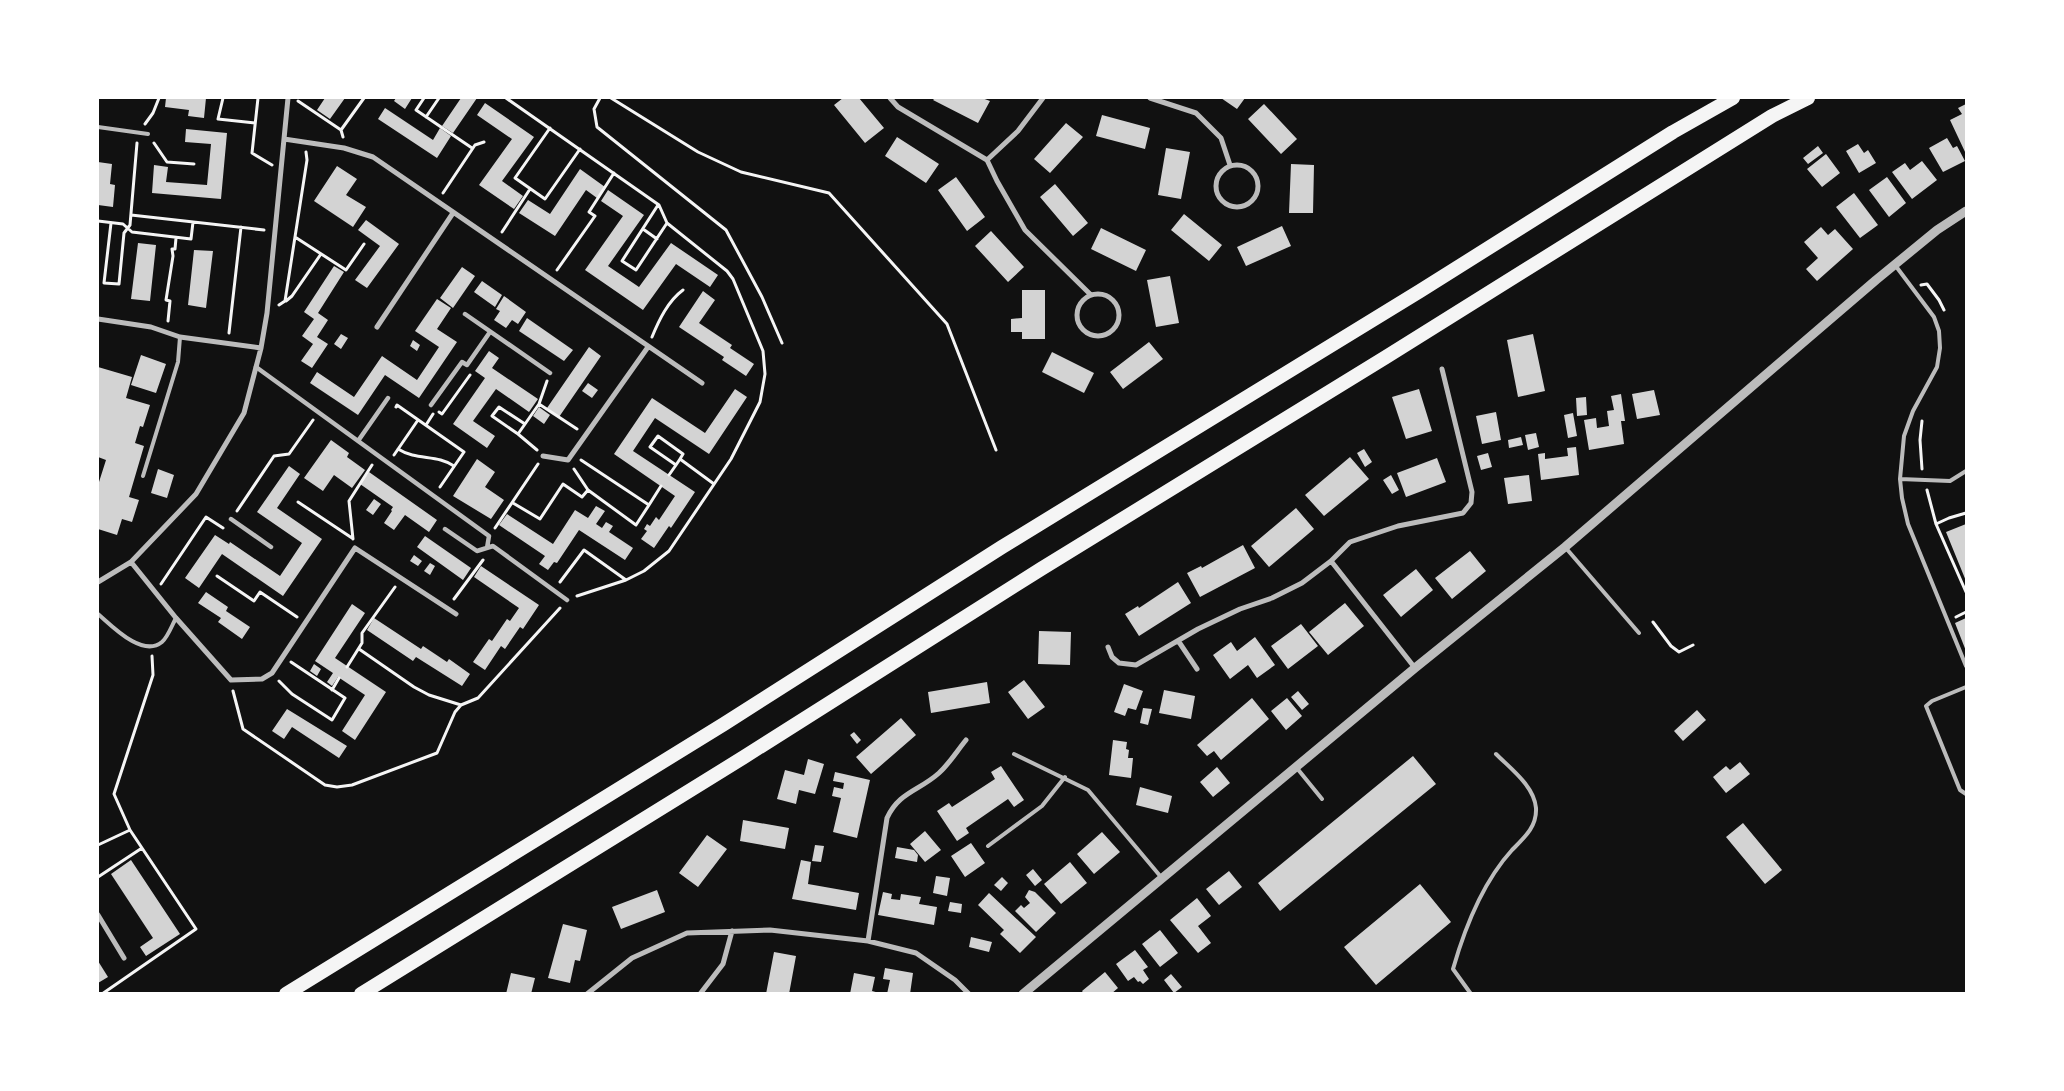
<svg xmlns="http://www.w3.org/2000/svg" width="2064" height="1091" viewBox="0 0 2064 1091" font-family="'Open Sans',sans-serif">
<rect width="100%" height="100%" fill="#111"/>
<path fill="#d3d3d3" d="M166,98H206L204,118L188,116L189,110L165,107Z
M325,98H345L330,119L317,110Z
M396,98H412L405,109L394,101Z
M461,98H477L453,133L442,126Z
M843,98H859L884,128L865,143L834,105Z
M935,98H982L990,101L978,123L933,100Z
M1221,98H1245L1237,109Z
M485,103L534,137L502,181L523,196L514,209L479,185L512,139L477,115Z
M1264,104L1297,139L1281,154L1248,119Z
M1966,104V154L1950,120L1962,114L1958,108Z
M385,108L433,140L440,128L451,136L437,158L378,119Z
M1102,115L1150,128L1145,149L1096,136Z
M1066,123L1083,137L1050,173L1034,159Z
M186,129L227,133L221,199L152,193L154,165L168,167L166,182L207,185L211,144L185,142Z
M897,137L939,164L926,183L885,156Z
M1947,138L1953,148L1957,146L1965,161L1943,172L1929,148Z
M1858,144L1864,153L1868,150L1876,163L1859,173L1846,151Z
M1818,146L1823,153L1808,164L1803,158Z
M1166,148L1190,152L1181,199L1158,195Z
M1826,154L1840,173L1822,187L1807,169Z
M1922,161L1937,180L1912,199L1892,172L1905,163L1910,170Z
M98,162L112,164L110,184L115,185L113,207L98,205Z
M1291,164L1314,165L1313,213H1289Z
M337,166L357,179L346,195L366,207L353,227L314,201Z
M580,169L605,187L597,198L586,190L555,236L519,213L528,200L550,214Z
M956,177L985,217L967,231L938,190Z
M1887,177L1906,203L1889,217L1869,190Z
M1055,184L1088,223L1073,236L1040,197Z
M608,190L644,215L608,266L639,287L671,243L718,275L710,287L676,264L643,310L585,270L623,216L601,201Z
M1854,193L1878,225L1860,238L1836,207Z
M1184,214L1222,245L1209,261L1171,230Z
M366,220L399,244L367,288L355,280L380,246L358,230Z
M1282,226L1291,246L1246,266L1237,247Z
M1821,227L1828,235L1835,229L1853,249L1817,281L1806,269L1818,258L1804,242Z
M1101,228L1146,250L1136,271L1091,249Z
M991,231L1024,267L1008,282L975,246Z
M138,243L156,245L150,301L131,299Z
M194,250L213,251L206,308L188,305Z
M334,266L344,272L318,313L328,320L317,337L328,344L312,368L301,361L313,344L302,336L314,319L304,312Z
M462,267L475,276L453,308L440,298Z
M1170,276L1179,323L1156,327L1147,280Z
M482,281L502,295L495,307L474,292Z
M1022,290H1045V339H1022V332H1011V319L1022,318Z
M703,291L715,300L699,323L732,345L730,348L754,364L746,376L722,360L724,357L679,327Z
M504,296L526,312L518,324L512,320L506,328L494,320L500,311L496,309Z
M437,299L451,308L437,329L457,342L419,398L385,375L358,415L310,383L317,372L354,397L382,356L417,380L439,347L415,331Z
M527,318L573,350L564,361L519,331Z
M341,334L348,338L341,349L334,344Z
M1533,334L1545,391L1518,397L1507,340Z
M413,340L420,345L417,351L410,346Z
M1149,342L1163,359L1123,389L1110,372Z
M589,347L601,356L559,417L547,408Z
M489,351L499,358L492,368L538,399L529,412L496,389L473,421L495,436L487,448L453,424L485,378L475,371Z
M1052,352L1094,373L1084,393L1042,372Z
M141,355L166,364L156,393L131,385Z
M98,367L132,377L126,398L150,405L143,427L140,426L135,443L144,446L129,497L139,500L132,522L122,519L117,535L98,529V481L99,482L106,460L98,457Z
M588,383L598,390L592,398L582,391Z
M735,389L747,397L709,454L655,418L633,451L695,492L671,528L669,526L654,548L641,539L647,531L644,529L647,524L650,526L656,517L659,520L675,496L614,454L652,398L705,433Z
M1419,389L1432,431L1406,439L1392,397Z
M1654,390L1660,415L1637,419L1632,394Z
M1621,394L1625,421H1621L1624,444L1589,450L1584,420L1596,418L1597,428L1609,426L1607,411L1614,410L1611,396Z
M1586,397L1587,415L1577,416L1576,398Z
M539,407L550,415L544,424L533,416Z
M1496,412L1501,440L1482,444L1476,416Z
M1573,413L1577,436L1568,438L1564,415Z
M1536,433L1539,447L1528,450L1525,435Z
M1521,437L1523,445L1509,448L1508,440Z
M331,440L349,453L347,457L365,470L352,488L334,475L323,491L304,478Z
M1576,447L1579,475L1541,480L1538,454L1545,453V459L1568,456L1567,448Z
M1364,449L1372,462L1365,467L1357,453Z
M1488,453L1492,467L1481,470L1477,456Z
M1350,457L1369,479L1324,516L1305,495Z
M1437,458L1446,482L1406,497L1397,473Z
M477,459L495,472L485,487L504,500L491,519L453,496Z
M289,466L300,474L277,508L322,539L283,596L222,554L199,588L185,578L215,535L229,544L230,542L280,576L302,543L257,512Z
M158,469L174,475L167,498L151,493Z
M369,472L437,520L429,532L405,515L394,530L384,523L392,511L391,510L393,507L360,484Z
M1391,475L1399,490L1392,494L1383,480Z
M1529,475L1532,501L1508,504L1504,478Z
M374,499L381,504L373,515L366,510Z
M596,506L605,511L596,524L602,528L606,522L613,526L609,532L633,548L625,560L579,530L557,563L554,562L548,570L539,564L545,556L499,525L507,514L553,544L575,510L588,518Z
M1296,508L1314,529L1269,567L1251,546Z
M1966,524V581L1946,532Z
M425,536L471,568L463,580L417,547Z
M1243,545L1255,568L1200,597L1187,573L1201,566L1202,568Z
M1470,551L1486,571L1452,599L1435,578Z
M414,555L422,561L418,566L410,561Z
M430,563L435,566L430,575L424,571Z
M481,566L539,605L523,629L520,627L505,649L501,646L485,670L473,662L489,639L492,641L507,619L510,621L519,608L474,577Z
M1416,569L1433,590L1401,617L1383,595Z
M1178,582L1191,603L1139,636L1125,614L1138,606L1139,608Z
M206,592L228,607L226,611L250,627L242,639L218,622L221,618L198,603Z
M1345,603L1364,626L1328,655L1309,632Z
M352,604L365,613L335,658L386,692L355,740L342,731L365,695L338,677L332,686L327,682L333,673L315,661Z
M374,618L421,649L423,646L447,662L449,659L470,674L462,686L416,657L413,661L367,630Z
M1966,618V651L1955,623Z
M1301,624L1318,646L1288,669L1271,646Z
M1039,631L1071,632L1070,665L1038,664Z
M1255,637L1275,665L1257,678L1248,665L1230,679L1213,655L1231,642L1237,651Z
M314,664L321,669L317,676L310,671Z
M1024,680L1045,707L1028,719L1008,692Z
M987,682L990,703L931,713L928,692Z
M1124,684L1143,691L1136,710L1128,708L1125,716L1114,712Z
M1164,690L1195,696L1191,719L1159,713Z
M1298,691L1309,704L1302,710L1291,697Z
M1252,698L1269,719L1221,760L1214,751L1207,756L1197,745Z
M1287,698L1302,716L1286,730L1271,711Z
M1143,708L1152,709L1148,725L1140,723Z
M287,709L347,746L339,758L292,727L284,739L272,731Z
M1697,710L1706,720L1683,741L1674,731Z
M901,718L916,735L871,774L856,757Z
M854,732L861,740L857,744L850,735Z
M1113,740L1127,742L1126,749L1129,750L1128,758H1133L1131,778L1109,775Z
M1413,756L1436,784L1280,911L1258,883Z
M808,759L824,764L815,794L799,790L796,804L777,799L785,770L804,775Z
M1740,762L1750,774L1726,793L1713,777L1726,766L1730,770Z
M1001,766L1024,800L1014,807L1008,799L966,828L969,833L957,841L937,811L949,803L952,807L995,779L991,772Z
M1217,767L1230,783L1213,797L1200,782Z
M835,772L870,780L857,838L833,832L841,798L832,796L834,787L843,789L844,783L833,781Z
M1140,787L1172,796L1168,813L1136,805Z
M743,820L789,828L785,849L740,841Z
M1743,823L1782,870L1765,884L1726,837Z
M925,831L941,850L925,862L910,844Z
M1102,832L1120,852L1094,874L1077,854Z
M707,835L727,849L698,887L679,873Z
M971,843L985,863L965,877L951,856Z
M815,845L824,846L821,862L812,861Z
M897,847L914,850L918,855L917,862L895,858Z
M131,860L180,934L146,956L140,947L153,938L111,874Z
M801,860L811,862L808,884L859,893L856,910L792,899Z
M1070,862L1087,883L1061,904L1044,884Z
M1033,869L1042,880L1035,886L1026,875Z
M1229,871L1242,887L1219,905L1206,889Z
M936,876L950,878L947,896L933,893Z
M1002,877L1008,883L1001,891L994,885Z
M1420,884L1451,922L1376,985L1344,947Z
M657,890L665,912L621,929L612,907Z
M1029,890L1035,892L1056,913L1036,932L1015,911L1021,905L1024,908L1030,903L1025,897Z
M883,892L892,894L891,899L900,900L901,894L921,897L919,904L937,907L934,925L878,915Z
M989,893L1036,937L1020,953L1000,934L1004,930L978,905Z
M1197,898L1211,916L1198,926L1211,943L1198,953L1170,920Z
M950,902L962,904L961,913L948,911Z
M563,924L587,930L580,961L575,960L570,983L548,978Z
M1160,930L1178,953L1160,967L1142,944Z
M971,937L992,942L989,952L969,947Z
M1135,950L1148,967L1143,970L1149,979L1143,984L1140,981L1138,982L1134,977L1128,981L1116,964Z
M774,952L796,956L789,994H766Z
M98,961L108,977L98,983Z
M885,968L913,973L910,994H887L890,980L883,979Z
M1105,972L1118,988L1111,994H1084L1082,991Z
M511,973L535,978L531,994H506Z
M854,973L875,977L872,991L883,994H850Z
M1171,974L1182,987L1174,993L1164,980Z"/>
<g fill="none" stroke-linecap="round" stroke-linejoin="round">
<path stroke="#f5f5f5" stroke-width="3" d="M223,98L218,119L255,123
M258,98L252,153L272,165
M424,98L416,110L472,148
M506,98L659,205L667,223L727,271L733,279L763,351L765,374L760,402L731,459L669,551L644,571L626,580L577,596
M600,98L594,109L597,127L726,230L762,297L782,343
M611,98L698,152L741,172L829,193L947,324L996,450
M298,101L341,130
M426,117L439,98
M145,124L153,113L159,98
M550,128L515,178L545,199L580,149
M343,137L341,130L364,98
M154,143L167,162L194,164
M443,193L475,145L484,142
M658,205L622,261L636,270L667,223
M131,215L264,230
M98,221L123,224L132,232L191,239L193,222
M111,223L104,283L119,284L124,233L130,225L137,143
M643,229L657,239
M502,232L530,189
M295,237L346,270L364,244
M557,270L595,216L589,212L614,173
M1921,285L1927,284L1939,300L1944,310
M286,301L292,296L321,254
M279,305L285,301L307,160L306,152
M168,321L170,301L166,300L173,256L172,249H175L176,238
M229,333L241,227
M652,337C659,320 668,301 683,290
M547,381L539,404L577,429
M396,407L397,405L464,452L440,487
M439,412L442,414L470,375
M1922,421L1920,440L1922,469
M525,424L499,407L492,416L518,434L537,450
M426,425L433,414
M518,434L539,404
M398,449C417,461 437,454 454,466
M394,455L418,420
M680,459L683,454L658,436L650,447L676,465L680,459L714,484
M574,469L588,490L636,525L649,505L581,460
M669,475L676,465
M1927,490L1936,524L1949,518L1966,513
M298,502L352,538
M513,503L540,519L563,484L582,497L588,490
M649,505L661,486
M237,511L274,456L289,454L313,420
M1936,524L1966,592
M495,528L538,464
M353,539L349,501L372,465
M217,576L254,601L260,592L297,617
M560,582L584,550L626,580
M161,584L206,517L223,528
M454,599L483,560
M1956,617L1966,612
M1653,622L1671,646L1679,652L1693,645
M359,649L414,687L429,695L461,705
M347,667L362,643V633L395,587
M279,681L292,694L332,720L345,698L291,662
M332,690L339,678
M233,691L243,729L325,785L337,787L352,785L437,753L455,712L461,705L478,698L560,608
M98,845L130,830
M98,877L142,848
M102,994L196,929L130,830L114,794L153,675L152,656"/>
<path stroke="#bcbcbc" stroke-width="4" d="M98,127L148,134
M1895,265L1934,317L1939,331L1940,348L1937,367L1913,411L1904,436L1900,479L1902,498L1908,524L1966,666
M143,476L178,362L180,337
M1900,479L1950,481L1966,471
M1565,547L1639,633
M98,614C112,626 142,658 162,642C168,637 172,625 176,618
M1966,687L1932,701L1926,706L1960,790L1966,794
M1014,754L1088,790L1161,877
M1296,767L1322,799
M988,846L1042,806L1065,777
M1471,994L1453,969C1465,927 1482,883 1512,850C1524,838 1537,827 1536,808C1534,786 1511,769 1496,754"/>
<path stroke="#bcbcbc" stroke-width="4.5" d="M465,314L550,373
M256,367L489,536L487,548
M431,405L462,362L467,365L490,332
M358,441L388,398
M231,519L271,547
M445,529L477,551L493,546L567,600"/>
<path stroke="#bcbcbc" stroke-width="5" d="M890,98L898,107L987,160L997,181L1025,230L1091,295
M1150,98L1196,113L1221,138L1230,165
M284,139L344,148L373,157L702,383
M987,160L1018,131L1043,98
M1216 186a21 21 0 1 1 42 0a21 21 0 1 1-42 0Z
M1077 315a21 21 0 1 1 42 0a21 21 0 1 1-42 0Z
M98,319L151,327L180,337L261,348
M377,327L453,213
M543,456L568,460L648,347
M1331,561L1415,668
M131,562L176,618L231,680L262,679L272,673L355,548L456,614
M98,582L131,562L196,494L244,413L261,348L267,313L288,98
M1179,642L1197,669
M1108,647L1112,657L1119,663L1136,665L1198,629L1240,609L1272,598L1302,583L1331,561L1350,542L1398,526L1463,513L1471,503L1472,492L1442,369
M98,915L124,958
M868,941L887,818C899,792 919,791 939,773C949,764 957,751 966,740
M587,994L632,958L687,933L770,930L868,941L916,953L955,980L969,994
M700,994L723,964L732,931"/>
<path stroke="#bcbcbc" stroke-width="9" d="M1023,994L1415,668L1565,547L1876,280L1937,230L1966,211"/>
<path stroke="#f5f5f5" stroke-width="14" d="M286,994L724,724L1002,547L1420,291L1673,132L1733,98
M361,994L744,757L1041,569L1386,357L1772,116L1808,98"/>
</g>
<rect width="2064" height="1091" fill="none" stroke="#ffffff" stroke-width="198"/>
</svg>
